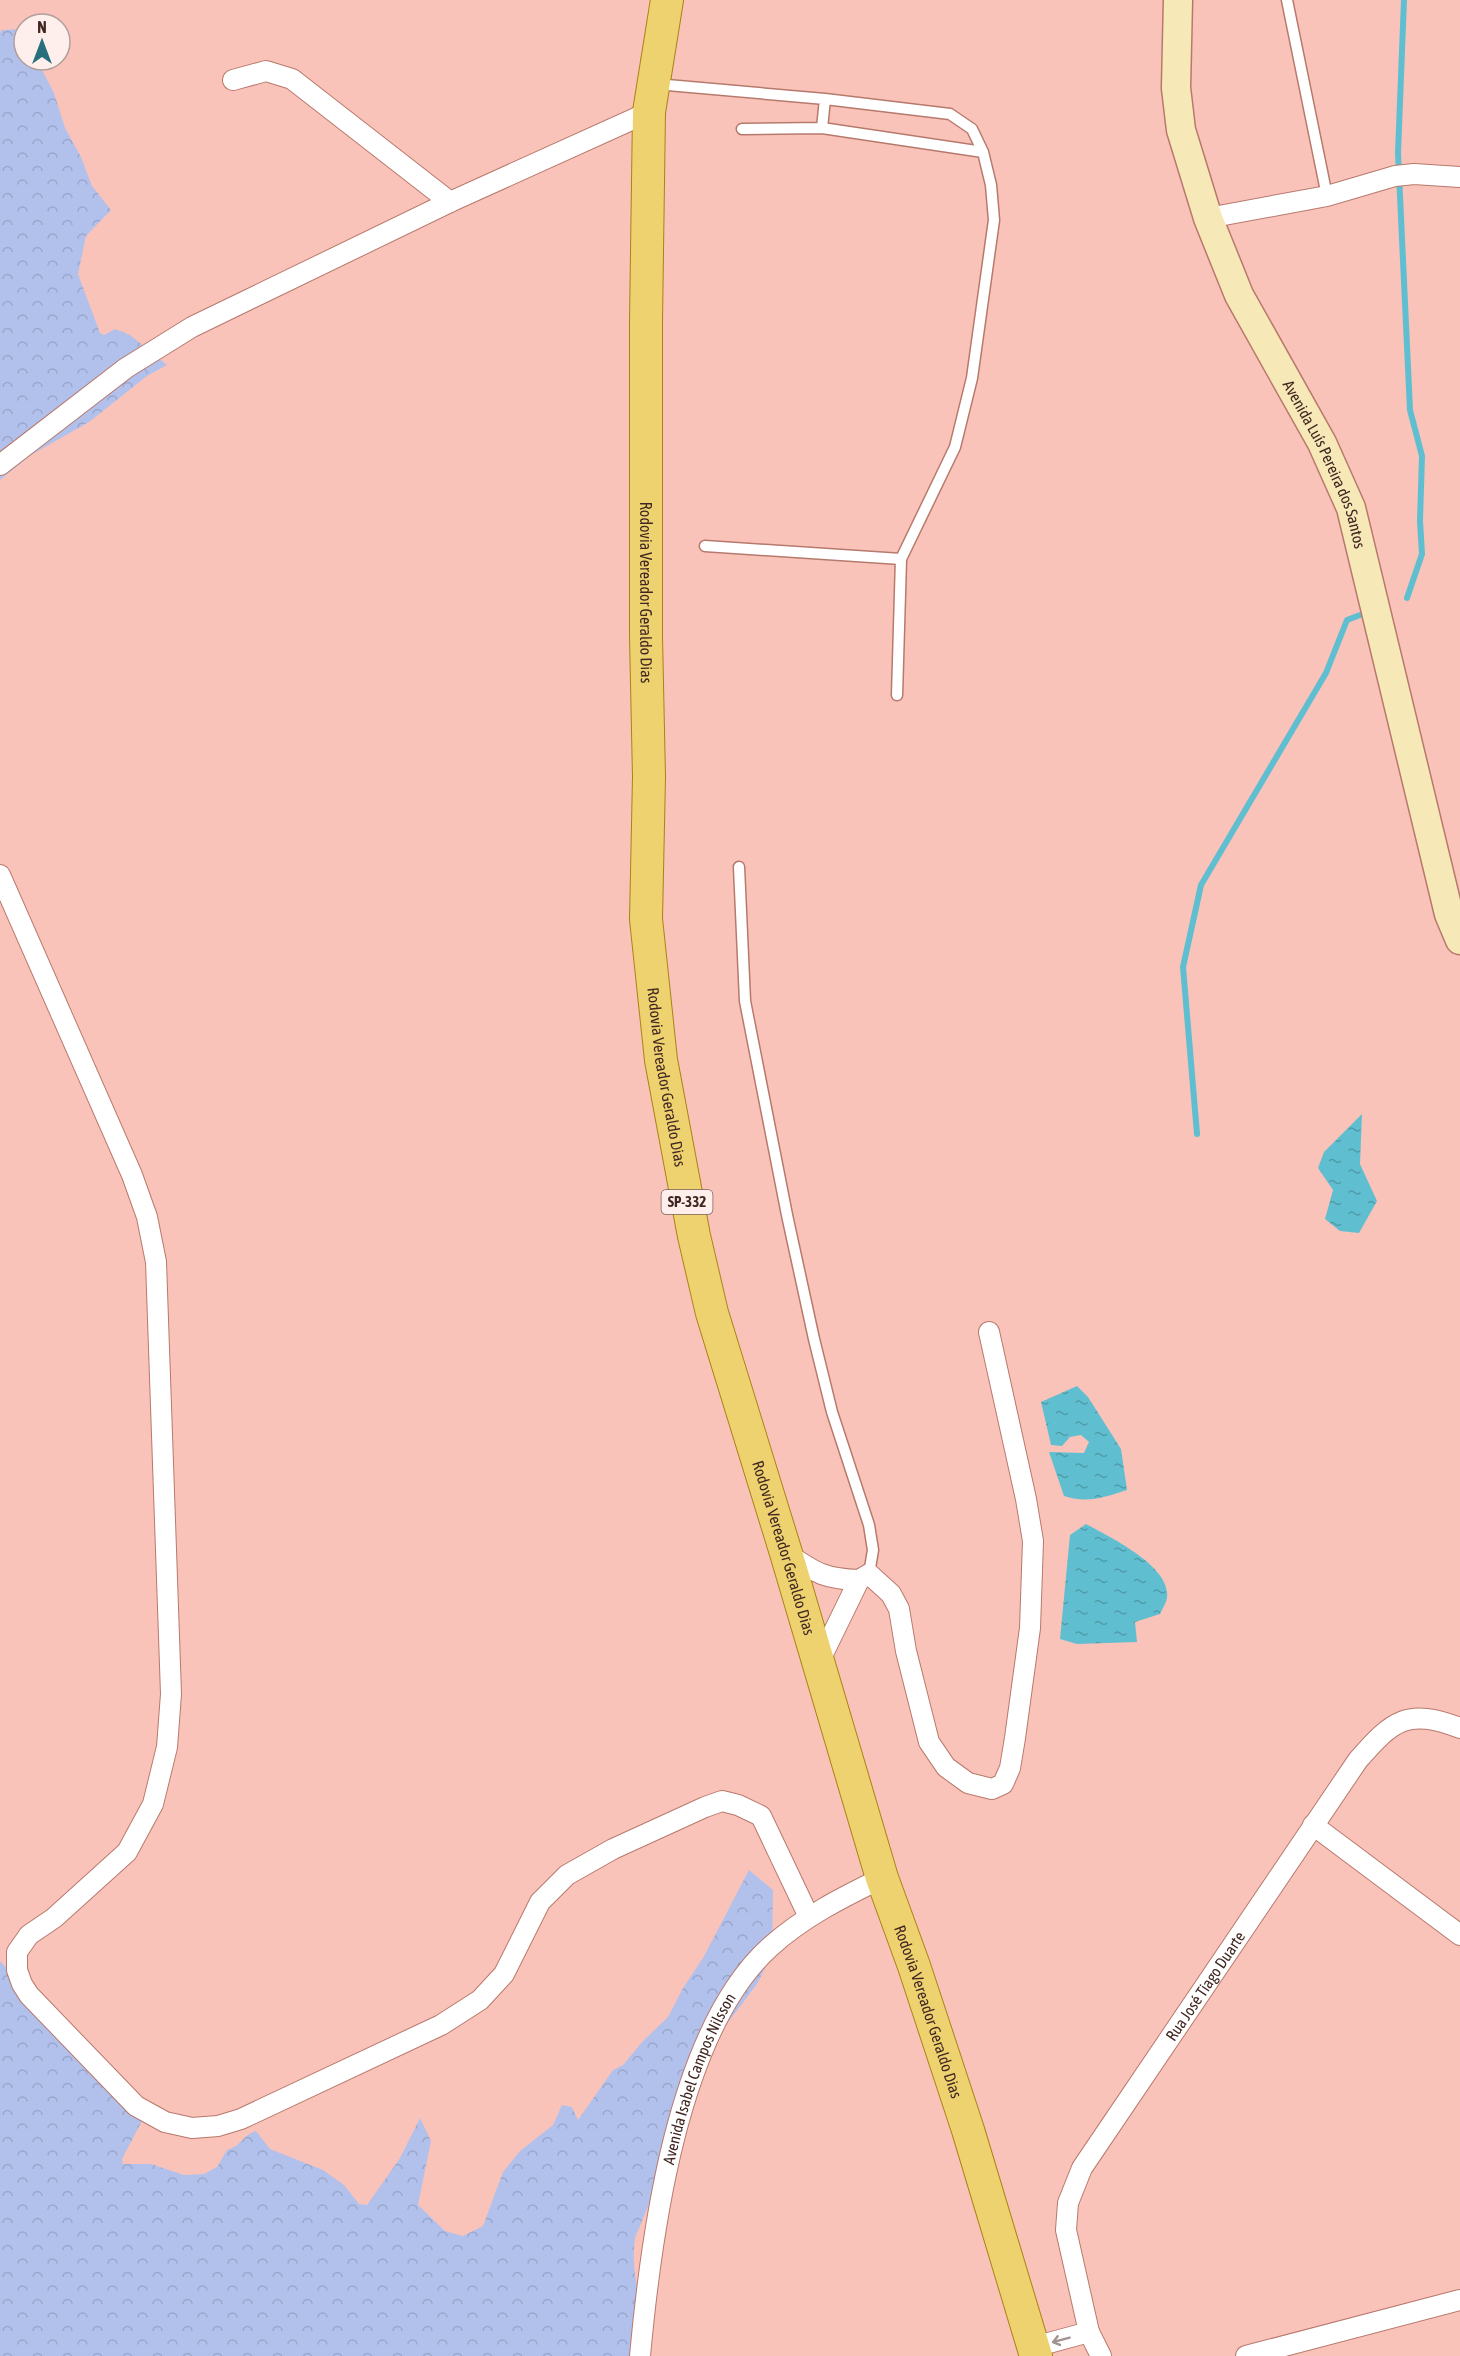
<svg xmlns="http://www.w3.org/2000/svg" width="1460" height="2356" viewBox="0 0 1460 2356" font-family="'Asap Condensed',sans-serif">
<defs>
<pattern id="forest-crowns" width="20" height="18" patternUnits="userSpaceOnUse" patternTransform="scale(1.5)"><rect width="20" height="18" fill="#b2c1ec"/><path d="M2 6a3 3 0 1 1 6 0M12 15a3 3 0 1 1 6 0" fill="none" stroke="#9aa6ca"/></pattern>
<pattern id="water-ripples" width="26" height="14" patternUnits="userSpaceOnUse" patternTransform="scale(1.5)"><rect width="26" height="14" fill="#5fbfd0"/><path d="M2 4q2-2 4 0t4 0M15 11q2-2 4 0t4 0" fill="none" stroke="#509ba8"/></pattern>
</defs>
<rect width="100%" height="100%" fill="#fac3b9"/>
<path fill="url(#forest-crowns)" d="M24,29V60H37L54,93L65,128L81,157L92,186L111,210L86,236L78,274L100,333L104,335L115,329L130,335L167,365L147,376L89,422L31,455L0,480V33L2,30Z
M749,1870L773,1890L772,1954L757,1984L717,2037L635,2238C630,2271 641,2302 648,2334L634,2356H0V1961L140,2109L142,2121L122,2159L123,2164H151L184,2175L204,2174L217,2167L227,2150C243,2145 241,2136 256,2131L270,2149L323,2170L344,2185L359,2204L367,2205L400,2158L420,2118L431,2141L418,2205L445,2231L463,2236L483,2226L503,2172L520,2151L553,2125L562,2105L572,2107L578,2120L613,2070L623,2065L643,2041L668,2017L683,1988L703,1958Z"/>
<path fill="url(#water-ripples)" d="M1362,1114L1360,1164L1377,1201L1359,1233L1340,1231L1325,1219L1333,1190L1318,1168L1324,1152Z
M1077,1386L1088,1397L1121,1449L1127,1490C1105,1497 1087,1504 1064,1496L1049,1452L1084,1453L1089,1442L1081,1435L1070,1437L1062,1446L1051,1445L1041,1402Z
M1086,1524C1108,1536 1171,1566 1167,1597C1167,1602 1162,1609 1160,1614L1135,1622L1137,1642L1077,1644L1060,1639L1070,1535Z"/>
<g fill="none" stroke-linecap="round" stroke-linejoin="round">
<path stroke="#5fbfd0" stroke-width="6" d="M1404,0L1398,153L1410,410L1422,456L1420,521L1422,554L1407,598
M1197,1134L1183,967L1201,885L1326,673L1347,620L1360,615"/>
<g stroke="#b8796d" stroke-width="13">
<path id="lane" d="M1287,0L1327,196
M656,84L825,99L950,114L972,129L983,152L991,185L994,220L972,378L955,447L901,559L897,695
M822,128L825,99
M742,129L822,128L983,152
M705,546L901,559
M739,867L745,1001L787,1215L814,1339L832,1412L869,1525L873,1550L869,1574"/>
</g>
<g stroke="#b8796d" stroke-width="22">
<g id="street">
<path d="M233,80L266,71L292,79L450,202"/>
<path d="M1208,218L1327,196L1395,176L1414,174L1460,177"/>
<path d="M0,465L126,368L192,327L450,202L649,112"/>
<path d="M0,875L132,1175L147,1217L156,1262L171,1694L167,1747L153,1804L127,1852L54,1918L29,1935L17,1952V1970L22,1984L29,1995L136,2106L165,2122L192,2128L218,2126L241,2119L441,2025L480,2000L504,1974L540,1902L567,1875L613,1849L705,1807L722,1801L738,1805L761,1816L809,1917"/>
<path d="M786,1553C815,1572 823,1579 859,1580"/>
<path d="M819,1662L859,1580L869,1574L891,1594L899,1609L906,1651L929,1742L946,1767L968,1783L992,1789L1003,1784L1010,1768L1015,1738L1030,1628L1033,1541L1026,1499L989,1332"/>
<path d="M1313,1825L1460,1935"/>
<path d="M1034,2347L1089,2332"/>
<path id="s1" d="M640,2356C651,2236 677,2031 770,1947C803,1917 843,1897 882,1878"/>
<path id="s2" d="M1101,2356L1089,2332L1066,2230L1068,2203L1082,2168L1358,1760C1393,1720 1407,1708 1460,1728"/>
<path d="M1246,2356L1460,2300"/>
</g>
</g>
<g stroke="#b8796d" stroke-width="31">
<g id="secondary">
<path id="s3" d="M1178,0L1176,88L1181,130L1208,218L1239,295L1322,443L1351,508L1449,914L1460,940"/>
</g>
</g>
<g stroke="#a98316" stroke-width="34">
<g id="primary">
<path id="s4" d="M667,0L649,112L646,322V637L649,777L646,919L661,1060L694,1236L712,1313L786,1553L882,1878L914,1966L968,2130L1036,2356"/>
</g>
</g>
<use href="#lane" stroke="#fff" stroke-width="10"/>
<use href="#street" stroke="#fff" stroke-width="20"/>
<use href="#secondary" stroke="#f6e8b7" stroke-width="28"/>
<use href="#primary" stroke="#edd26f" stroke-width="32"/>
</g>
<defs><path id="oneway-shaft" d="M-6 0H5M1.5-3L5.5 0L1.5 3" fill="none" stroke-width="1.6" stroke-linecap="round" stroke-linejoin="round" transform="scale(1.5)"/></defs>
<use stroke="#a09390" href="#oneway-shaft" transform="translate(1061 2340) rotate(165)"/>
<g text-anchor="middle" stroke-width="4.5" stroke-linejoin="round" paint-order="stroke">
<rect fill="#feefec" stroke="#7a635f" stroke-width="1.5" x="661.5" y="1190" width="51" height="24" rx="4.5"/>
<g font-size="15" font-weight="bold" fill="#412722">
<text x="687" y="1207">SP-332</text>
</g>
<g font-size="16" fill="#412722" stroke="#feefec">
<text dy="6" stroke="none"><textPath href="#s3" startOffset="496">Avenida Luís Pereira dos Santos</textPath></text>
<text dy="6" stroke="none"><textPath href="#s4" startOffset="594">Rodovia Vereador Geraldo Dias</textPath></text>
<text dy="6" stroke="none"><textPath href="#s4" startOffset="1080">Rodovia Vereador Geraldo Dias</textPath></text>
<text dy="6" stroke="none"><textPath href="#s4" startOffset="1566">Rodovia Vereador Geraldo Dias</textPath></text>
<text dy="6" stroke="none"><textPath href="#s2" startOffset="416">Rua José Tiago Duarte</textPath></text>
<text dy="6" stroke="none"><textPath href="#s4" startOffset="2052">Rodovia Vereador Geraldo Dias</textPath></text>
<text dy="6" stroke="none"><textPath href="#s1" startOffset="285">Avenida Isabel Campos Nilsson</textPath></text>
</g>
</g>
<g transform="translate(42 42)"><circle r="28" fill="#feefec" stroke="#b29f9b" stroke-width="1.5"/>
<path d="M0-4.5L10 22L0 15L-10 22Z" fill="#276f7b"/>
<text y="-9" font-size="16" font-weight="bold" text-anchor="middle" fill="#412722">N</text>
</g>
</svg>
